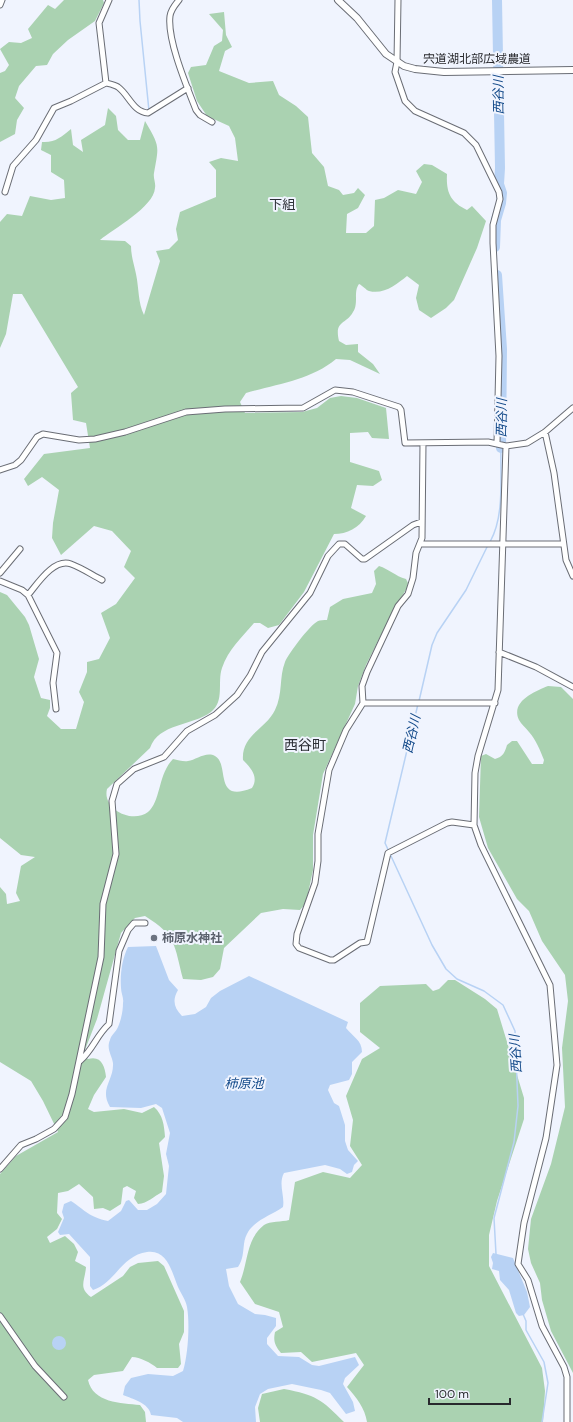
<svg xmlns="http://www.w3.org/2000/svg" width="573" height="1422" viewBox="0 0 573 1422" font-family="'DM Sans','Noto Sans JP',sans-serif">
<rect width="100%" height="100%" fill="#f0f4fe"/>
<path fill="#aad2b1" d="M64,0H103L104,3L95,21L68,40L53,54L47,65L36,66L19,86L15,98L24,108L17,120L15,134L0,142V73L5,71L9,65L0,49L9,42L21,43L32,38L28,29L48,5L55,9Z
M224,12L226,35L232,47L225,51L219,71L249,83L273,81L279,95L296,106L308,117L312,153L324,167L328,186L339,190L343,195L354,193L358,188L365,195L358,208L347,214L346,233H366L374,226L375,200L384,198L398,190L416,194L422,182L416,171L424,164L432,165L447,174C446,192 450,202 467,210L472,206L486,221L477,248L454,300L446,308L431,318L419,310L416,298L419,285L407,276C397,284 384,295 369,291C366,290 362,285 359,284C353,292 359,303 353,312C346,325 334,320 339,341L346,345L358,344V352L373,364L380,374L350,360L336,359C311,380 277,384 246,393L240,402L245,413L302,412L317,408L330,398L341,396L357,398L386,408L389,439L372,438L368,432L350,433V462L379,471L382,480L373,486L357,485L351,508L366,516C359,528 347,534 334,534L304,592L279,625L268,628L260,623H254C242,637 228,650 222,668C217,682 225,701 211,712C192,726 159,723 150,748L107,789C102,809 132,824 148,812C161,801 158,774 173,759C178,760 184,762 188,761C196,760 206,751 215,756C230,764 213,804 252,788C259,777 251,768 243,760C241,735 266,729 275,710C283,694 279,677 285,662C289,653 309,626 318,621C320,620 324,620 327,620L330,607L343,599L372,593L376,584L374,571L379,566C389,569 395,576 406,579L408,583L407,588L393,611L366,665L358,686L355,704L323,774L313,835V870L306,903L300,910L283,909L261,913L224,948L220,969L213,977L201,980L183,979C174,945 177,936 145,916L135,918L121,933L97,1019L83,1055L88,1059C101,1055 105,1066 106,1077L94,1095L88,1109L94,1112L124,1109L142,1113L154,1107C163,1115 164,1125 165,1137L159,1143L164,1176L162,1192C153,1197 148,1203 138,1204L134,1198L136,1191L127,1186L123,1188L121,1204L110,1211L103,1208L94,1209L93,1197L79,1184L68,1191L58,1193L57,1213L62,1219L57,1229L47,1237L50,1243L65,1236L74,1244L78,1252L75,1261L86,1267C85,1281 78,1288 91,1297L123,1276L130,1267L138,1263L158,1261L164,1266L184,1311V1332L179,1344L181,1364L178,1368H157C151,1363 140,1357 132,1357L123,1371L94,1375L88,1380C93,1403 121,1403 140,1405L145,1412L146,1422H0V1174L16,1156L58,1132L43,1101L31,1081L0,1062V887L6,894L7,904L20,901L16,893L21,866L35,857L21,855L0,838V592L7,595L25,617L29,625L39,659L34,677L41,698L50,700V708L47,716L61,729H76L84,702L79,692L87,672V662L99,659L110,638L101,613L116,604L135,578L124,567L131,551L112,531L94,526L61,555L52,538L53,523L59,490L42,477L28,486L24,479L44,454L90,448L86,423L73,420L71,393L78,387L22,294H13L6,334L0,348V222L7,214L22,216L30,196L51,200L65,198L64,180L51,172V155L41,150L42,142C55,143 61,137 71,129L73,145L83,152L81,140L105,125L108,108L116,116L118,130L128,140H140L145,121C160,147 159,145 154,173C153,178 156,183 155,188C154,207 113,229 100,240L125,241L131,246C131,256 134,264 136,274C139,288 138,303 144,315L160,261L156,251L169,249L178,240L176,229L180,212L216,197V170L209,162L221,158L238,161L235,138L229,126L207,116L197,101L188,73L191,67L206,65L214,46L222,41L223,30L209,14Z
M548,686L561,687L573,699V1373L551,1331L542,1300L540,1283L531,1263L528,1249L531,1219L551,1164L565,1107L562,1048L568,1001L565,975L542,941L529,911L517,899L488,848L479,817L481,756L486,754L495,759C503,757 505,752 507,745L512,741H517L532,764H543L544,760C540,750 536,740 529,732C526,728 521,724 519,720C510,701 536,691 548,686Z
M448,980H455L485,999L497,1009L524,1098V1119L497,1201L489,1235V1266L542,1368L545,1391L543,1422H367C365,1408 356,1397 347,1387L364,1365L356,1353L312,1362L301,1352L281,1353C275,1346 273,1341 275,1332L283,1327L279,1312L255,1304L240,1282C248,1263 246,1239 264,1225C270,1221 282,1222 289,1220L295,1182L323,1172L350,1178L362,1165L350,1146L353,1120L346,1096L362,1059L380,1048L360,1032V1003L380,986L426,984L433,991L439,989Z
M284,1389C316,1395 321,1399 344,1422H260L258,1408L262,1394Z"/>
<path fill="#b8d2f4" d="M156,946L169,980L178,990C172,1000 174,1008 182,1016L195,1014L206,1007L211,998L220,991L249,976L348,1022L346,1028C353,1037 362,1040 362,1052L352,1062V1074L349,1080L330,1085L328,1090L334,1103L339,1106L345,1125V1141L348,1150L358,1161L354,1165L352,1172L347,1174L340,1169L325,1165L284,1173C278,1184 285,1196 283,1207C267,1218 247,1222 244,1244C243,1252 243,1260 238,1267L226,1269L229,1286L238,1304L255,1314L265,1315L276,1318V1326L267,1338V1344L278,1356L299,1357L312,1365L319,1366L355,1357L359,1365L345,1378L343,1384L353,1402L355,1411L346,1414L330,1393L321,1390L292,1384L268,1389L260,1394L255,1407L256,1422H183L177,1418L151,1415C149,1403 133,1399 123,1395L125,1386L131,1378L148,1374L173,1376L183,1371C188,1355 190,1324 187,1307C186,1300 181,1294 178,1287C172,1273 168,1249 147,1252C122,1255 114,1284 93,1290L90,1286V1257L69,1234L60,1235L58,1232L64,1218L62,1212L64,1204L71,1201C86,1211 89,1217 108,1221L121,1211L126,1201L129,1200L138,1210H147L157,1204L166,1194L169,1166L166,1154L170,1133L162,1108L156,1104L141,1108L110,1107C99,1088 114,1081 113,1063C112,1055 106,1049 110,1040C111,1035 116,1032 118,1027C121,1020 123,1011 123,1003C124,998 121,993 121,988C120,974 122,959 128,947Z
M493,1253L513,1258L527,1292L530,1307L524,1315L519,1316L516,1313L509,1290L500,1280L499,1271L492,1269L493,1263L491,1257Z
M52 1343a7 7 0 1 1 14 0a7 7 0 1 1-14 0Z"/>
<g fill="none" stroke-linecap="round" stroke-linejoin="round">
<path stroke="#b8d2f4" stroke-width="1.5" d="M139,0L140,21L149,111
M490,542C505,515 500,478 501,448
M419,701L432,645L437,633L466,590L488,545
M418,704L385,843L432,945L446,969L457,979L484,991L503,1005L515,1031L518,1106L514,1142L494,1218L496,1254
M523,1314L526,1321V1330L544,1362L548,1383L542,1422"/>
<path stroke="#b8d2f4" stroke-width="10" d="M495,247L496,220L501,203L502,193L499,184L500,168L497,0
M497,275L502,349L501,448"/>
<g stroke="#6a6d75" stroke-width="7">
<path id="minor" d="M109,0L99,23L106,83C110,84 115,85 118,87C129,95 133,112 148,113L188,88
M179,0C175,5 171,9 170,16C167,40 187,87 196,110L200,115L212,122
M398,0L397,62L395,72L405,101L415,111L464,133L476,145L499,192L500,199L493,225V243L499,356L497,443
M0,5L2,0
M5,192L13,166L36,140L54,108L71,101L106,83
M545,432L554,473L566,560L573,576
M423,443L422,538L416,553L413,578L408,594L398,606L367,672L362,686L363,703L346,730L329,770L318,834V861L315,883L297,934L296,944L299,948L330,960H334L360,943L367,942L388,853L447,823L452,822L474,825
M506,446L498,690L478,756L475,773L474,825L481,845L550,985L557,1065L546,1138L524,1223L518,1264L528,1280L542,1326L564,1367L567,1377V1422
M0,470L15,465L21,460L37,437L43,434L79,440L95,439L125,432L186,412L225,409L303,408L335,390L353,392L399,407L401,410L405,443L488,442L506,446L527,443L545,432L573,408
M420,544H563
M0,573L20,549
M0,581L22,590L28,595L57,653L53,683L56,709
M28,595C38,583 54,558 71,564C82,568 92,575 102,580
M499,652L536,667L573,687
M363,703H495
M80,1061C94,1048 96,1036 109,1024L119,951L128,930L134,923H145
M0,1169L21,1145L36,1139L54,1129L65,1117L72,1094L101,957L103,904L116,854L112,801L117,784L134,769L164,757L187,731L215,715L237,695L250,676L262,652L310,593L328,556L339,544H345L362,559H365L413,525L421,522
M0,1316L35,1366L64,1397"/>
</g>
<g stroke="#6a6d75" stroke-width="8">
<path id="tertiary" d="M338,0L357,18L386,54L404,66L415,69L444,72L573,70"/>
</g>
<use href="#minor" stroke="#fff" stroke-width="5"/>
<use href="#tertiary" stroke="#fff" stroke-width="6"/>
</g>
<circle fill="#6b7280" stroke="#f0f4fe" stroke-width="1.5" cx="154" cy="938" r="4"/>
<g text-anchor="middle" stroke-width="4" stroke-linejoin="round" paint-order="stroke">
<g font-size="12" fill="#28292d" stroke="#f0f4fe">
<text x="477" y="63">宍道湖北部広域農道</text>
</g>
<g font-size="12" font-weight="bold" fill="#5b616d" stroke="#f0f4fe" text-anchor="start">
<text x="162" y="942">柿原水神社</text>
</g>
<g font-size="13" font-style="italic" fill="#134a8a" stroke="#f0f4fe">
<text transform="translate(498 95) rotate(-91)" y="5">西谷川</text>
<text transform="translate(501 418) rotate(-89)" y="5">西谷川</text>
<text transform="translate(411 734) rotate(-77)" y="5">西谷川</text>
<text transform="translate(515 1054) rotate(-94)" y="5">西谷川</text>
<text x="244" y="1088">柿原池</text>
</g>
<g font-size="13" fill="#2c2f36" stroke="#f0f4fe">
<text x="282" y="209">下組</text>
</g>
<g font-size="14" fill="#2c2f36" stroke="#f0f4fe">
<text x="305" y="750">西谷町</text>
</g>
</g>
<path d="M429 1398v6h81v-6" fill="none" stroke="#28292d" stroke-width="2"/>
<text x="435" y="1398" font-size="12" fill="#28292d" stroke="#f0f4fe" stroke-width="3" paint-order="stroke">100 m</text>
</svg>
